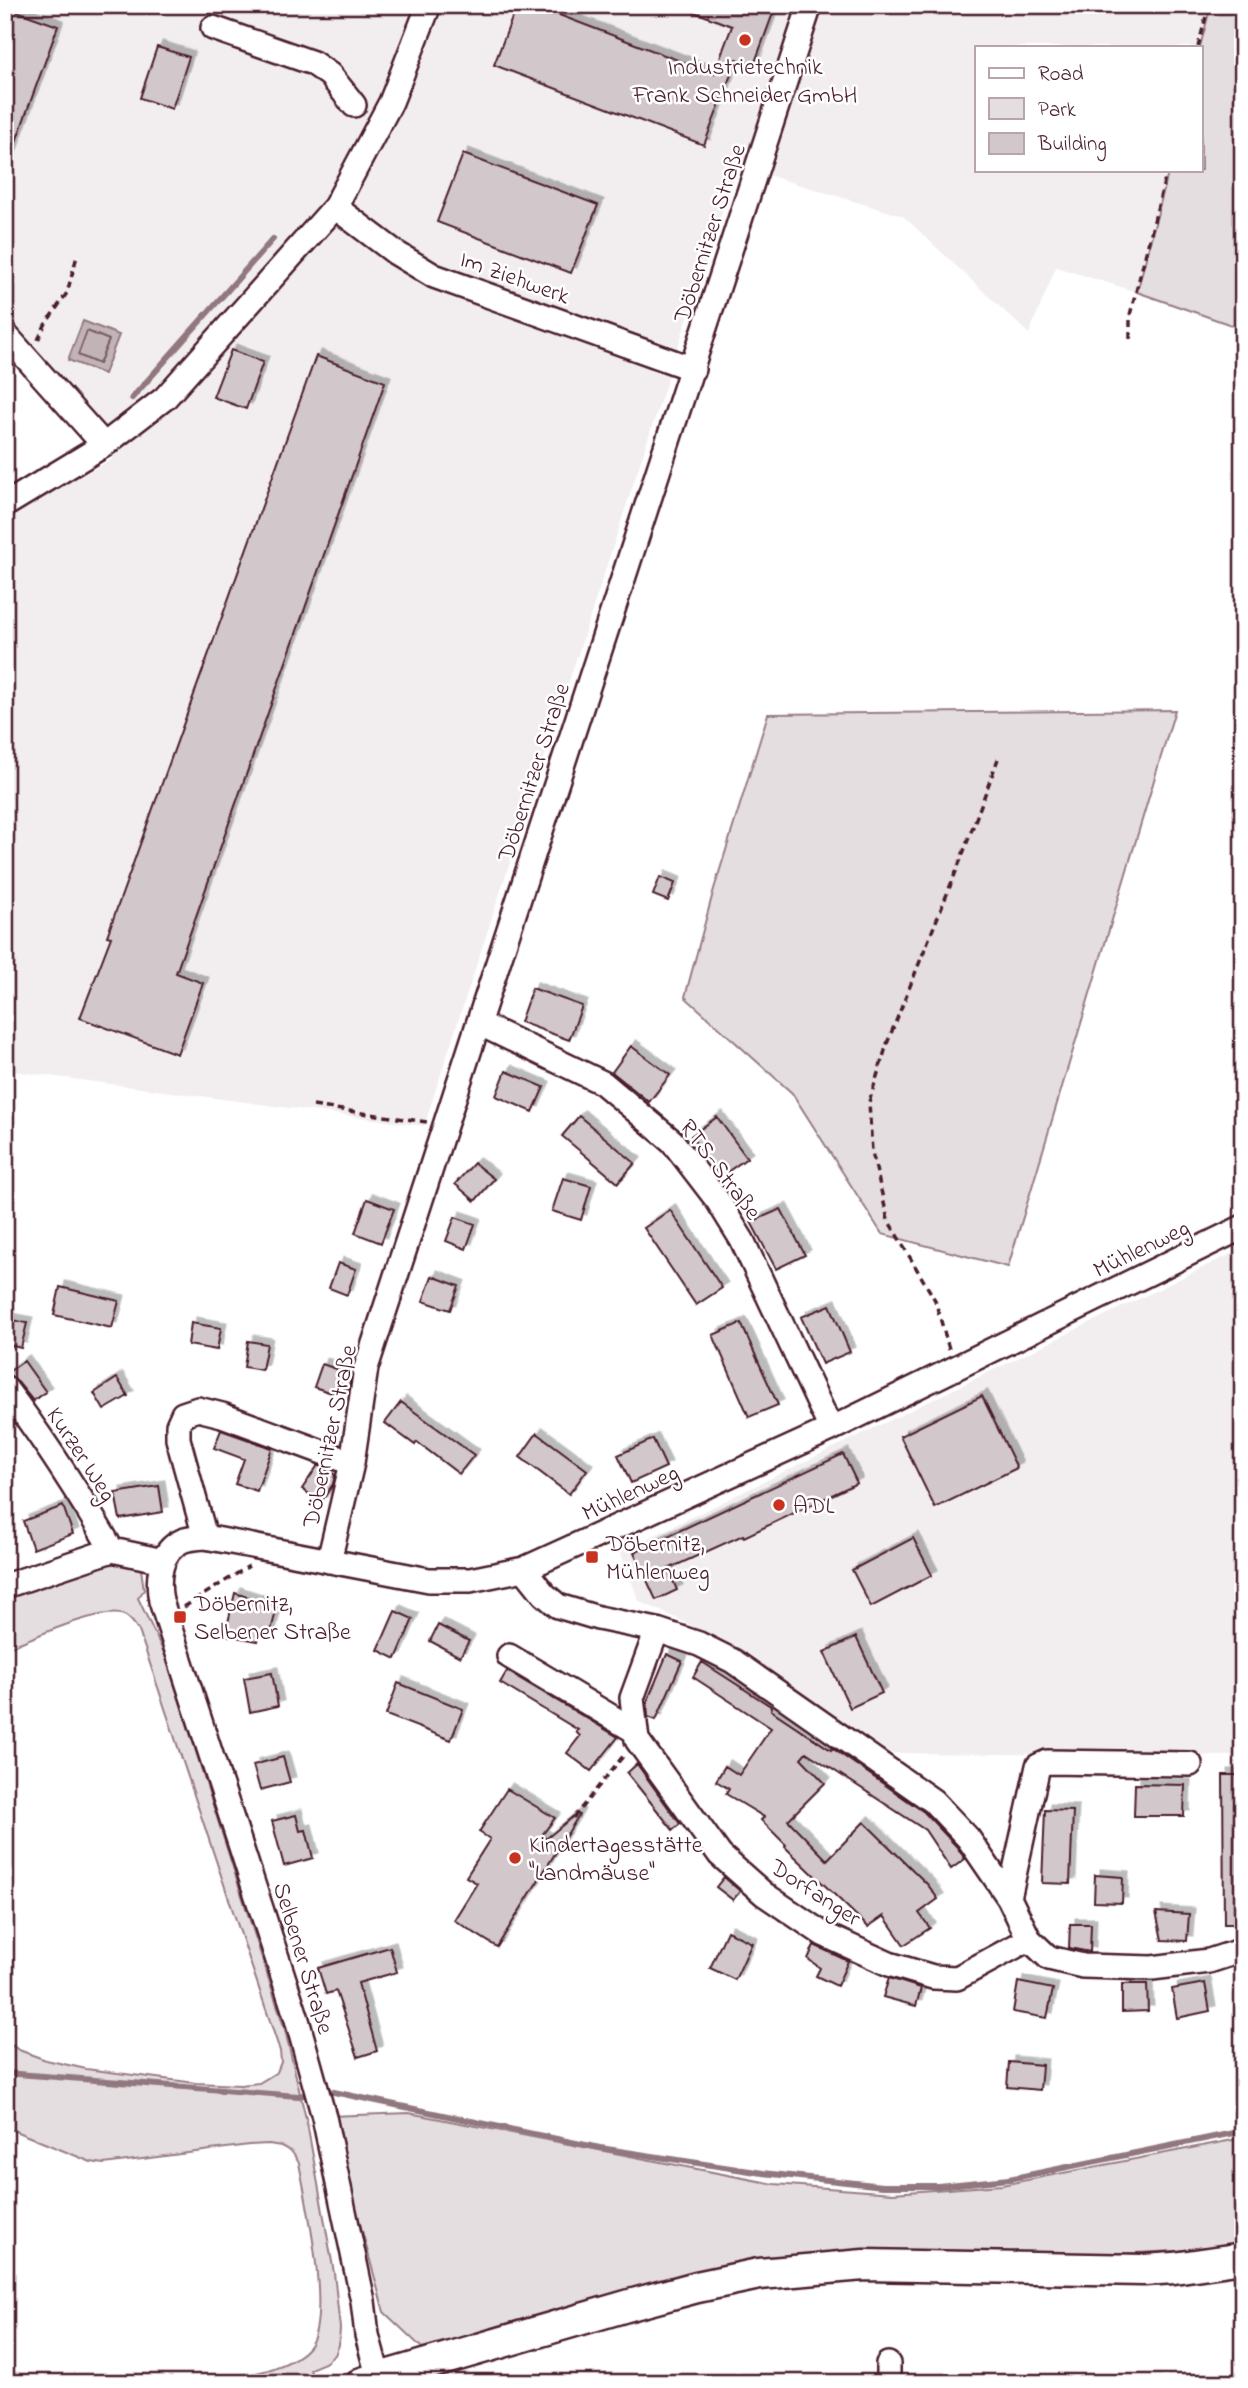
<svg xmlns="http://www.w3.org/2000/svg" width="1248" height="2388" viewBox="0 0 1248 2388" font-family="'Indie Flower',sans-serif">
<defs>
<filter id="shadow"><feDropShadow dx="5.5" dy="-5.5" stdDeviation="0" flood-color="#0004"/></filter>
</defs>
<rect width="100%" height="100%" fill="#fff"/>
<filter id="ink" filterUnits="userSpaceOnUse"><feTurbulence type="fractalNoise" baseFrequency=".0143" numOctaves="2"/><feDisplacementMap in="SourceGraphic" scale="14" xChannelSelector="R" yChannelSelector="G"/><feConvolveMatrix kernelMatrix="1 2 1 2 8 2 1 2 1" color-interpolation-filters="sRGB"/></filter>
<g filter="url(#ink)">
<path fill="#f2eeef" d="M5,5H1211L1200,47H977V170H1169L1137,292L1056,267L1029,334L903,216L737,166L424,1126L5,1070V514L113,459L93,426L5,323Z
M1243,1248V1756L884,1753L801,1693L714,1636L639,1601L620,1552Z"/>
<path fill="#e5dee0" stroke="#987e86" stroke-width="2" d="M1211,5H1243V329L1137,292L1169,170H1201L1200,47Z
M1175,710L1008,1267L882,1234L792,1093L685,997L714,889L768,714Z
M104,1560L134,1562L141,1569L144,1590L138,1598L165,1655L285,2030L307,2123L334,2273L340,2328L339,2345L335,2355L325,2363L310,2369L312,2377L293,2383H202C233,2377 285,2373 308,2348C333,2321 306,2200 299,2163L292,2152L281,2146L269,2144L249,2145L104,2164L91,2162L5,2127V2041L19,2050L46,2060L86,2069L196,2083L240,2085L259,2083L277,2072L281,2062L280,2051L139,1631C135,1625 131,1618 124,1615C101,1606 30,1639 5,1649V1596Z
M409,2113L774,2184L893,2193L1002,2185L1243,2138V2245L1221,2249L1092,2255H874L725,2266L422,2348L384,2312L331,2116Z"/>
<path fill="#c1b3b6" stroke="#91787e" stroke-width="2" d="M83,321L119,335L104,374L68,360Z"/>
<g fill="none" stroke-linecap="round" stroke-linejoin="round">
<path stroke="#7a5a63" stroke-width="2" d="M87,331L109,340L99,364L78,355Z"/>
<path stroke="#91787e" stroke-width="6" d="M132,398L273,239
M5,2073L298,2096L329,2091L600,2148L763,2173L883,2186H938L1009,2179L1243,2131"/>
</g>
<path fill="#d2c7cb" stroke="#4a1f2b" stroke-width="2" filter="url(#shadow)" d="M517,5H533L714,74L732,26L681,7L682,5H776L754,65L737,59L704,145L494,65Z
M5,7L58,26L7,166H5Z
M157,47L189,57L172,109L140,98Z
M463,154L598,205L571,273L437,222Z
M231,350L263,362L246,409L213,397Z
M316,356L385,382L176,973L203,983L177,1054L80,1018L111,937L107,936Z
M660,877L675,883L668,901L653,895Z
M532,988L582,1006L569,1040L520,1022Z
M631,1046L670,1075L649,1102L612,1072Z
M506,1071L544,1087L533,1112L496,1096Z
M579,1116L635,1163L618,1183L562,1136Z
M717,1117L747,1158L720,1177L691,1136Z
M474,1163L494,1179L475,1201L455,1184Z
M563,1178L591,1186L581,1220L552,1211Z
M367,1199L394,1209L381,1243L355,1233Z
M781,1209L805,1255L776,1269L751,1222Z
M670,1210L722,1288L696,1305L644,1228Z
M455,1217L475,1224L466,1249L446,1241Z
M338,1263L356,1269L347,1295L329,1288Z
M432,1276L459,1286L450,1310L423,1301Z
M60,1287L119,1301L112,1328L54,1315Z
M830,1305L850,1352L822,1364L801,1317Z
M8,1319L27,1323L21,1348L5,1344Z
M191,1323L221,1328L217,1350L188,1345Z
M741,1323L778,1405L749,1417L713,1335Z
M248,1341L267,1344L262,1370L244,1367Z
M24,1361L46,1392L33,1401L16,1380L7,1373Z
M322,1364L351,1374L349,1389L344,1388L341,1396L314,1387Z
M117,1378L128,1396L104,1410L94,1393Z
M982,1396L1017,1468L935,1508L900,1436Z
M401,1402L474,1455L459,1474L417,1442L415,1445L385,1423Z
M221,1430L272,1448L257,1491L235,1484L244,1459L214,1448Z
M537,1433L587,1470L569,1494L520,1457Z
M653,1439L666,1467L631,1483L618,1455Z
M843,1454L857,1483L744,1537L743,1535L668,1569L677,1590L656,1600L634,1552Z
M318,1465L335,1475L333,1484L321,1502L302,1489Z
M159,1486L163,1512L120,1519L115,1493Z
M63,1506L73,1534L33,1549L23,1521Z
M913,1538L932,1575L871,1607L852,1570Z
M235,1593L277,1607L270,1635L260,1631L258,1641L225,1635Z
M395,1611L413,1619L396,1659L378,1650Z
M438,1625L469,1641L460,1657L430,1641Z
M856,1637L882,1693L850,1708L824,1652Z
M667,1654L682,1661L656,1720L648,1717L647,1702Z
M702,1662L772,1707L771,1710L831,1750L832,1748L924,1812L957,1847L965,1859L951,1869L925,1830L806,1752L801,1758L825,1783L788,1820L827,1860L864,1822L928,1885L938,1899L919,1913L930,1928L904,1945L884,1916L868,1927L785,1847L786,1845L761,1820L764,1817L726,1794L729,1789L716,1781L725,1766L739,1775L771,1728L693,1677Z
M507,1671L618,1737L591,1771L567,1753L580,1736L576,1732L578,1730L500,1683Z
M272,1673L278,1706L250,1712L244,1678Z
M398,1683L463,1709L451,1740L386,1715Z
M283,1757L290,1782L260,1790L253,1765Z
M637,1764L680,1824L673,1830L627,1773Z
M1223,1775H1243V1924H1224Z
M1135,1784L1185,1785L1184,1816H1134Z
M507,1789L555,1818L542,1835L546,1839L577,1813L579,1815L497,1947L454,1920L477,1883L466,1877L490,1839L479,1832Z
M1045,1810L1073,1811L1070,1884L1042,1883Z
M296,1815L300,1831L306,1830L313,1858L284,1866L272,1821Z
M1095,1875L1123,1877L1122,1903L1094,1902Z
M724,1877L740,1891L733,1900L716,1887Z
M1156,1912L1189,1914L1187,1941L1162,1940Z
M1070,1924H1091L1090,1952L1069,1948Z
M727,1931L752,1943L735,1980L710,1968Z
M814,1945L848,1961L837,1986L816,1976L820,1968L808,1959Z
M390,1947L397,1972L358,1983L377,2051L358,2057L336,1991L326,1994L318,1968Z
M889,1978L921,1988L916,2006L883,1997Z
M1018,1982L1053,1989L1047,2018L1013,2012Z
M1205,1983L1210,2011L1177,2018L1172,1989Z
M1122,1984H1147L1148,2011L1122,2012Z
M1009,2062L1042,2065L1040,2090L1007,2087Z"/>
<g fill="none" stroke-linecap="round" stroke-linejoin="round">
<g stroke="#4a1f2b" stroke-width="28">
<path id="minor" d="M213,28L313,63L330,75L354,105
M335,207L396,253L434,276L693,369
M5,334L104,445
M5,505L104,445L165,398L335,207L391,102L429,5
M480,1024L603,1083L672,1141L718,1201L742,1240L831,1429
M5,1388C45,1440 79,1494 112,1550
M205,1537L178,1439V1425L183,1414L198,1409L222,1415L352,1463
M329,1561L352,1463L366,1368L810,5
M524,1569L544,1594L558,1606L598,1618L657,1630L632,1698L637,1740L720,1855L764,1894L823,1934L889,1964L933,1977L957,1978L1029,1939L1009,1898L968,1838L933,1801L733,1661L699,1644L657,1630
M5,1586L112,1550L163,1561
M509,1656L635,1731
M1009,1898L1038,1766L1047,1762L1190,1764
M1029,1939L1049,1958L1083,1966L1152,1968L1209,1961L1243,1950
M380,2383L367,2335L363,2301L324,2117L296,2016L161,1601C157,1580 159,1551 182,1541C189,1538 198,1538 205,1537L429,1580H470L524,1569L831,1429L1243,1227
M888,2383V2364"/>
</g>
<g stroke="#4a1f2b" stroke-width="35">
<path id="major" d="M362,2383L630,2305L697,2287L759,2274L864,2265L1144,2270L1174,2268L1243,2258"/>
</g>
<path stroke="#4a1f2b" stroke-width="3.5" stroke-dasharray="7 5" stroke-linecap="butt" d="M1198,47L1209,5
M1130,339V315L1167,170
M38,340L45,325L67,293L77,256
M313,1106L427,1122
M949,1349L935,1300L888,1220L872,1152L869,1102L888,1041L961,859L998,759
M184,1607L249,1566
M573,1818L624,1755"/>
<use href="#minor" stroke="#fff" stroke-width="23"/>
<use href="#major" stroke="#fff" stroke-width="30"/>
</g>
</g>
<g fill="#c8321e" stroke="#fff" stroke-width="2.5">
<circle cx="745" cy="40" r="7"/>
<circle cx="779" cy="1505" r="7"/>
<rect x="585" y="1550" width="14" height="14" rx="3.5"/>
<rect x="173" y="1610" width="14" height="14" rx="3.5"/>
<circle cx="515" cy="1858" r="7"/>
</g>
<g text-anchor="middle" stroke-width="5" stroke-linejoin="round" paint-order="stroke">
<g font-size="24" fill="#4a1f2b" stroke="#fff" text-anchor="start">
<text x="745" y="74" text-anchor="middle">Industrietechnik<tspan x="745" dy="28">Frank Schneider GmbH</tspan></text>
<text x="793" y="1513">ADL</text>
<text x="606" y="1551">Döbernitz,<tspan x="606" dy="28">Mühlenweg</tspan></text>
<text x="194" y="1611">Döbernitz,<tspan x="194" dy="28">Selbener Straße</tspan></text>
<text x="529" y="1852">Kindertagesstätte<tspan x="529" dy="28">"Landmäuse"</tspan></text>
</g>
<g font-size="24" fill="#4a1f2b" stroke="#fff">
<text transform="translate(709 233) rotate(-72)" y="8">Döbernitzer Straße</text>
<text transform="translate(515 277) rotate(20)" y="8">Im Ziehwerk</text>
<text transform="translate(533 772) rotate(-72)" y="8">Döbernitzer Straße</text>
<text transform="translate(721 1169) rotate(53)" y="8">RTS-Straße</text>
<text transform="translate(1141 1248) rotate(-26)" y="8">Mühlenweg</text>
<text transform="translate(329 1436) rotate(-78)" y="8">Döbernitzer Straße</text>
<text transform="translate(82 1454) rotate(57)" y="8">Kurzer Weg</text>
<text transform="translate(630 1492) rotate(-25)" y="8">Mühlenweg</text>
<text transform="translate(816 1892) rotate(33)" y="8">Dorfanger</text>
<text transform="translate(304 1958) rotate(73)" y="8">Selbener Straße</text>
</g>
</g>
<rect width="1248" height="2388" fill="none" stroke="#fff" stroke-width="28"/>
<rect x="14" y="14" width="1220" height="2360" fill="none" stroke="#4a1f2b" stroke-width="2.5" filter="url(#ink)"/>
<rect x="975" y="46" width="228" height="126" fill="#ffffff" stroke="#b7a5aa" stroke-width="2"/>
<rect x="989" y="68" width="35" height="10" fill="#ffffff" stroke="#b7a5aa" stroke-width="2"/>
<text x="1038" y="80" font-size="21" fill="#4a1f2b">Road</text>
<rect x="989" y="98" width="35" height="21" fill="#e5dee0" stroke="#b7a5aa" stroke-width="2"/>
<text x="1038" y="116" font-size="21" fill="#4a1f2b">Park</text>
<rect x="989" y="133" width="35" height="21" fill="#d2c7cb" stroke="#b7a5aa" stroke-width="2"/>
<text x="1038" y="150" font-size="21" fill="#4a1f2b">Building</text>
</svg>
